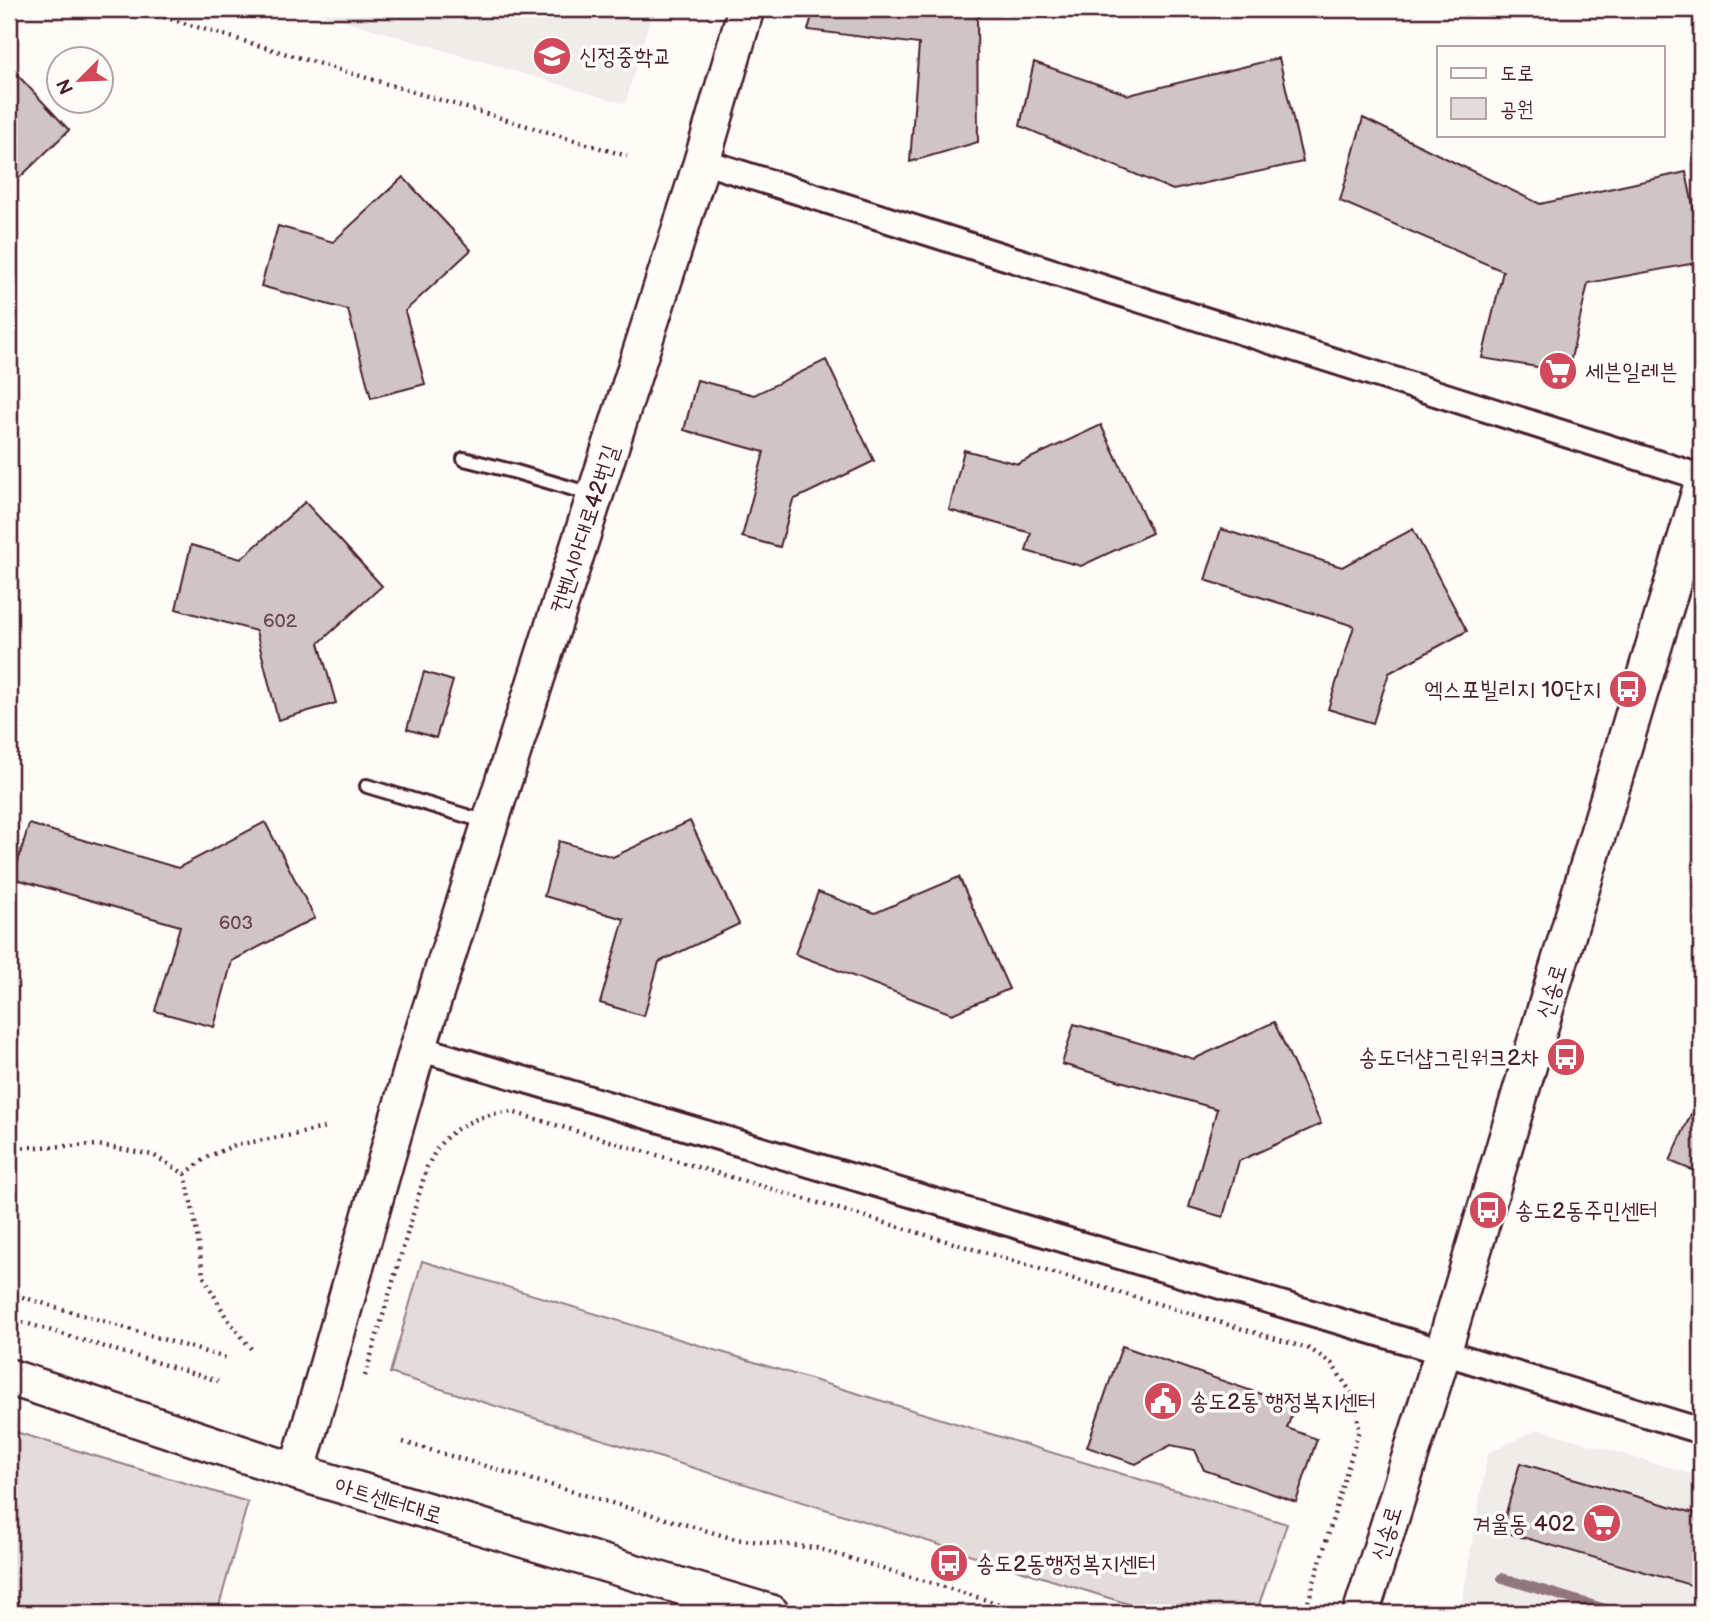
<svg xmlns="http://www.w3.org/2000/svg" width="1710" height="1622" viewBox="0 0 1710 1622" font-family="'Balsamiq Sans','Poor Story',sans-serif">
<rect width="100%" height="100%" fill="#fdfcf7"/>
<filter id="ink" filterUnits="userSpaceOnUse"><feTurbulence type="fractalNoise" baseFrequency=".0143" numOctaves="2"/><feDisplacementMap in="SourceGraphic" scale="14" xChannelSelector="R" yChannelSelector="G"/><feConvolveMatrix kernelMatrix="1 2 1 2 8 2 1 2 1" color-interpolation-filters="sRGB"/></filter>
<g filter="url(#ink)">
<path fill="#f0ece8" d="M306,9H653L625,104Z
M1538,1429L1701,1477V1613H1460L1488,1453Z"/>
<path fill="#e3dcda" stroke="#967e82" stroke-width="2" d="M422,1261L1287,1524L1256,1613H1157L390,1373Z
M9,1430L248,1502L217,1613H9Z"/>
<g fill="none" stroke-linecap="round" stroke-linejoin="round">
<path stroke="#91777b" stroke-width="10" d="M1502,1578L1619,1613"/>
</g>
<path fill="#d0c5c4" stroke="#4a1f2b" stroke-width="2" d="M814,9H990L977,18L978,142L910,162L919,44L808,30Z
M1279,58L1303,162L1173,190L1020,126L1034,62L1129,95Z
M9,66L69,130L9,188Z
M1363,118L1540,204L1686,172L1701,244V262L1588,283L1568,372L1482,358L1503,271L1340,201Z
M403,177L471,250L405,311L425,384L371,398L348,310L261,286L278,226L333,242Z
M826,360L874,461L793,500L780,547L742,537L764,452L684,430L697,380L754,395Z
M1101,425L1152,533L1081,566L1026,551L1031,533L949,510L964,450L1018,464Z
M305,502L382,586L319,643L336,703L278,720L256,631L176,609L191,545L241,559Z
M1221,529L1342,567L1413,529L1467,631L1389,673L1373,723L1328,709L1354,626L1205,580Z
M424,672L453,681L436,738L407,729Z
M690,821L739,924L659,962L644,1016L600,1003L624,919L544,896L559,841L613,857Z
M265,822L315,918L232,961L214,1027L155,1011L180,926L13,878L29,824L178,868Z
M959,877L1009,989L952,1014L795,954L818,892L875,913Z
M1274,1022L1321,1124L1239,1161L1223,1217L1189,1207L1217,1109L1062,1064L1074,1024L1194,1059Z
M1691,1114L1701,1118V1174L1670,1161Z
M1122,1346L1295,1406L1287,1428L1317,1439L1296,1502L1204,1470L1195,1450L1171,1445L1136,1464L1087,1447Z
M1520,1463L1701,1515V1588L1501,1531Z"/>
<g fill="none" stroke-linecap="round" stroke-linejoin="round">
<g stroke="#4a1f2b" stroke-width="18">
<path id="lane" d="M464,459L516,472L594,495
M367,786L490,823"/>
</g>
<g stroke="#4a1f2b" stroke-width="30">
<path id="street" d="M702,161L1701,477
M418,1048L1443,1352L1701,1431"/>
</g>
<g stroke="#4a1f2b" stroke-width="40">
<path id="secondary" d="M9,1377L297,1472L771,1613
M297,1472L418,1048L702,161L746,9
M1361,1613L1443,1352L1701,488"/>
</g>
<path stroke="#4a1f2b" stroke-width="4.5" stroke-dasharray="2 5" stroke-linecap="butt" d="M137,9L627,156
M9,1148L98,1145L153,1155L185,1174L195,1221L203,1275L226,1317L252,1350
M185,1174L207,1157L235,1145L292,1135L329,1127
M9,1293L229,1359
M9,1318L218,1381
M365,1376L427,1167C431,1160 434,1153 438,1147C455,1124 485,1113 512,1112L1310,1349L1332,1364L1356,1400L1359,1430L1305,1613
M403,1442L735,1539L816,1548L1029,1613"/>
<use href="#lane" stroke="#fdfcf7" stroke-width="12"/>
<use href="#street" stroke="#fdfcf7" stroke-width="24"/>
<use href="#secondary" stroke="#fdfcf7" stroke-width="35"/>
</g>
</g>
<defs>
<g id="school-disc" transform="scale(2.0125)"><circle r="9.5" fill="#d1495b" stroke="#fdfcf7"/><path d="M0-5L7-2L0 1L-7-2ZM-4 1L0 2.5L4 1V4Q0 6-4 4Z" fill="#fff"/></g>
<g id="supermarket-disc" transform="scale(2.0125)"><circle r="9.5" fill="#d1495b" stroke="#fdfcf7"/><path d="M-6-5.5h2.5l.6 2H6L4.5 2H-2.5L-4.4-4H-6ZM-1.5 3.2a1.3 1.3 0 1 0 .1 0ZM3 3.2a1.3 1.3 0 1 0 .1 0Z" fill="#fff"/></g>
<g id="bus-disc" transform="scale(2.0125)"><circle r="9.5" fill="#d1495b" stroke="#fdfcf7"/><path d="M-5-6H5V4H4V6H2V4H-2V6H-4V4H-5ZM-3.5-4V0h7V-4ZM-3.5 1.2v1.5H-2V1.2ZM2 1.2v1.5H3.5V1.2Z" fill="#fff"/></g>
<g id="civic-disc" transform="scale(2.0125)"><circle r="9.5" fill="#d1495b" stroke="#fdfcf7"/><path d="M-.6-6.5H3V-4.5H.6V-3L4-1V1h2V6H-6V1h2V-1L-.6-3ZM-1.2 2.5V6h2.4V2.5Z" fill="#fff"/></g>
</defs>
<g fill-rule="evenodd">
<use href="#school-disc" x="552" y="56"/>
<use href="#supermarket-disc" x="1558" y="371"/>
<use href="#bus-disc" x="1628" y="689"/>
<use href="#bus-disc" x="1566" y="1057"/>
<use href="#bus-disc" x="1488" y="1210"/>
<use href="#civic-disc" x="1163" y="1401"/>
<use href="#supermarket-disc" x="1602" y="1523"/>
<use href="#bus-disc" x="949" y="1563"/>
</g>
<g text-anchor="middle" stroke-width="7" stroke-linejoin="round" paint-order="stroke">
<g font-size="19" fill="#6c4851">
<text x="280" y="627">602</text>
<text x="236" y="929">603</text>
</g>
<g font-size="23" fill="#4a1f2b" stroke="#fdfcf7" text-anchor="start">
<text x="579" y="64">신정중학교</text>
<text x="1585" y="379">세븐일레븐</text>
<text x="1601" y="697" text-anchor="end">엑스포빌리지 10단지</text>
<text x="1539" y="1065" text-anchor="end">송도더샵그린워크2차</text>
<text x="1515" y="1218">송도2동주민센터</text>
<text x="1190" y="1409">송도2동 행정복지센터</text>
<text x="1575" y="1531" text-anchor="end">겨울동 402</text>
<text x="976" y="1571">송도2동행정복지센터</text>
</g>
<g font-size="23" fill="#4a1f2b" stroke="#fdfcf7">
<text transform="translate(584 529) rotate(-72)" y="8">컨벤시아대로42번길</text>
<text transform="translate(1551 991) rotate(-73)" y="8">신송로</text>
<text transform="translate(389 1500) rotate(17)" y="8">아트센터대로</text>
<text transform="translate(1386 1533) rotate(-73)" y="8">신송로</text>
</g>
</g>
<rect width="1710" height="1622" fill="none" stroke="#fdfcf7" stroke-width="35"/>
<rect x="18" y="18" width="1675" height="1587" fill="none" stroke="#4a1f2b" stroke-width="2.5" filter="url(#ink)"/>
<rect x="1437" y="46" width="228" height="91" fill="#fdfcf7" stroke="#b5a4a5" stroke-width="2"/>
<rect x="1451" y="68" width="35" height="10" fill="#fdfcf7" stroke="#b5a4a5" stroke-width="2"/>
<text x="1500" y="80" font-size="21" fill="#4a1f2b">도로</text>
<rect x="1451" y="98" width="35" height="21" fill="#e3dcda" stroke="#b5a4a5" stroke-width="2"/>
<text x="1500" y="116" font-size="21" fill="#4a1f2b">공원</text>
<g transform="translate(80 80) rotate(246)"><circle r="33" fill="#fdfcf7" stroke="#b5a4a5" stroke-width="2"/>
<path d="M0-5L12 26L0 18L-12 26Z" fill="#d1495b"/>
<text y="-10" font-size="19" font-weight="bold" text-anchor="middle" fill="#4a1f2b">N</text>
</g>
</svg>
